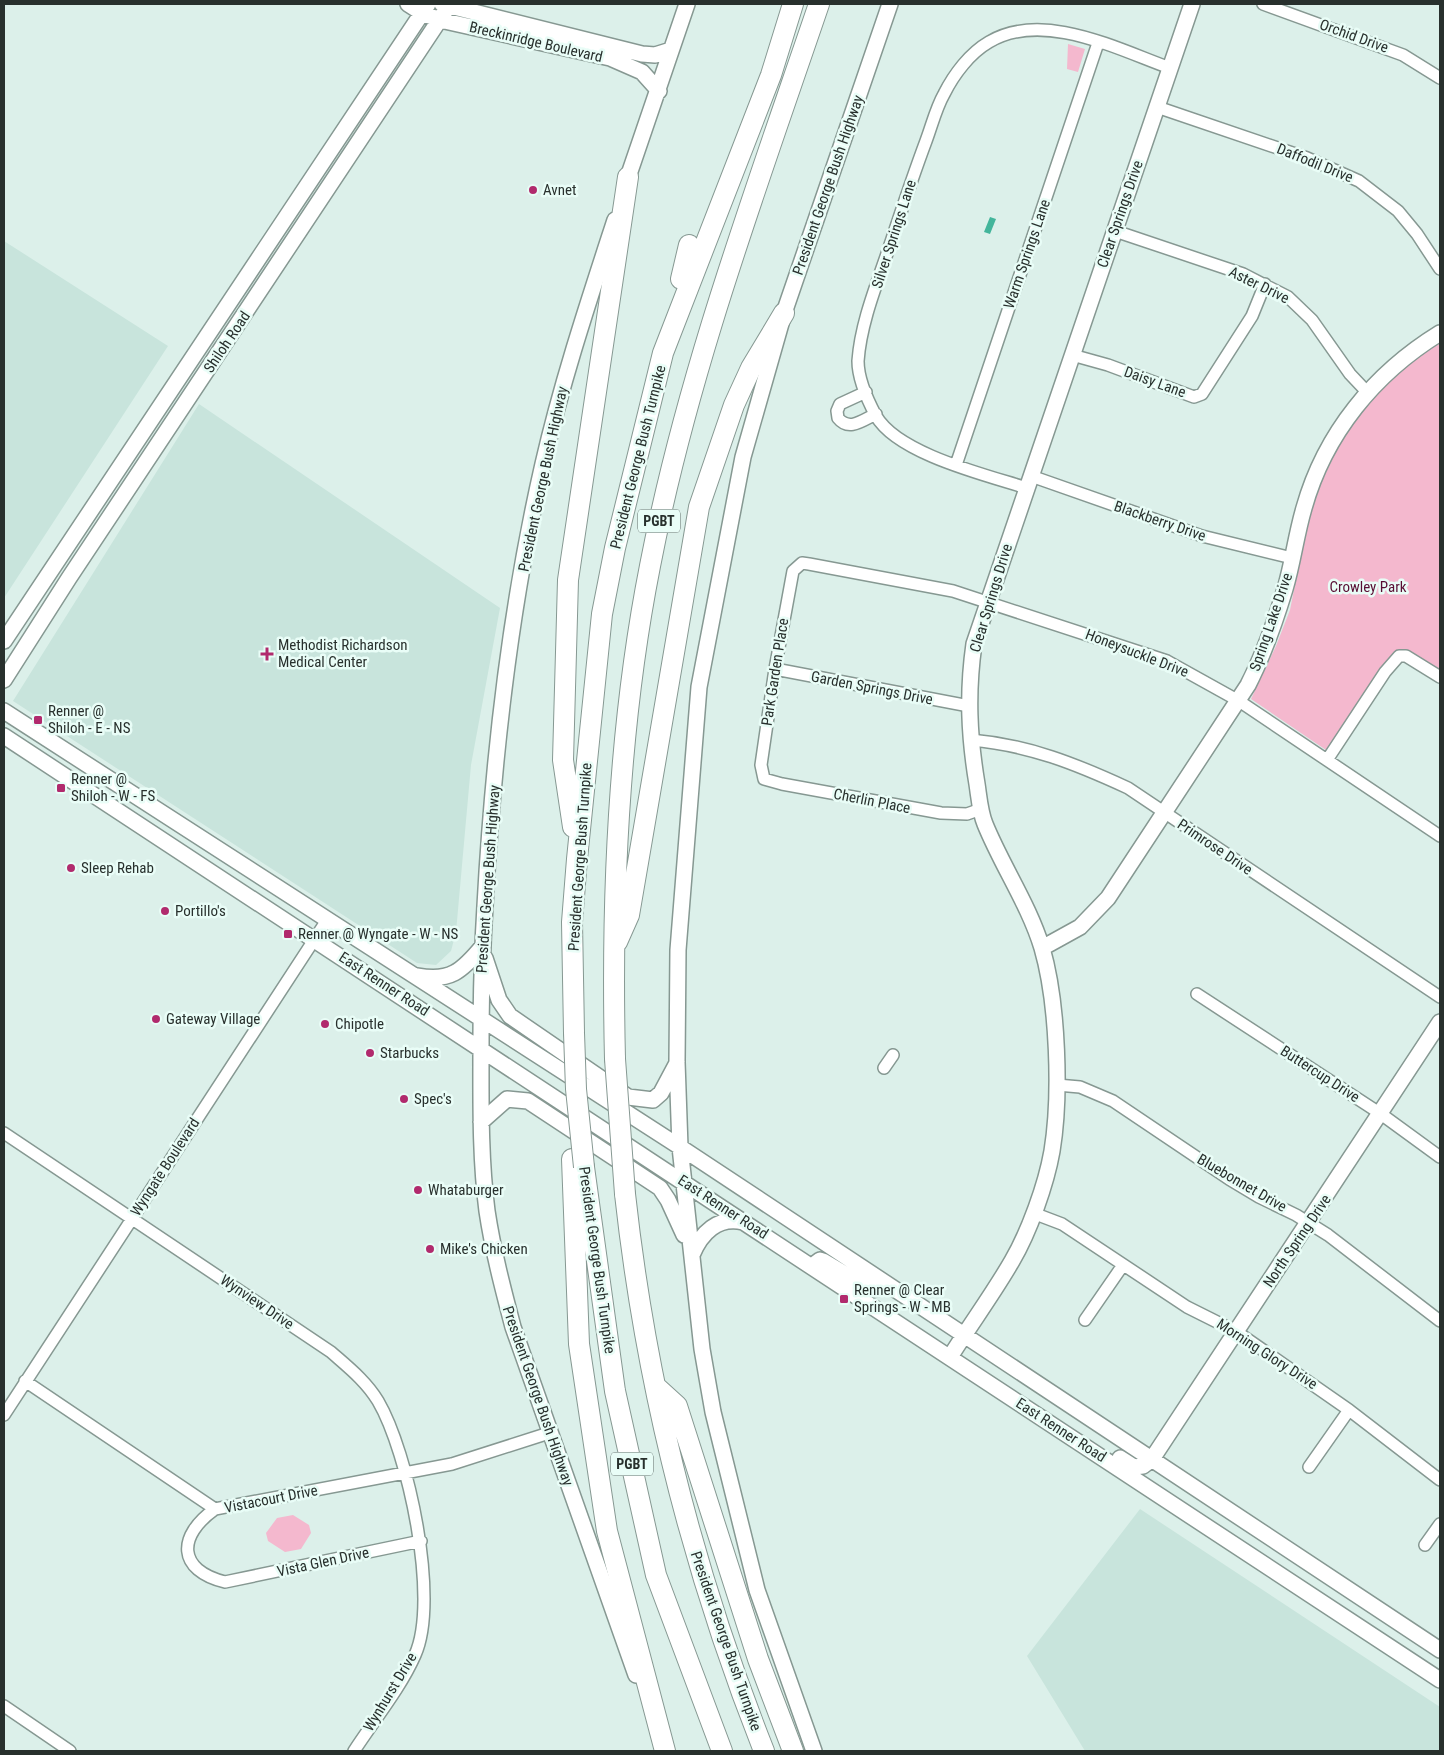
<svg xmlns="http://www.w3.org/2000/svg" width="1444" height="1755" viewBox="0 0 1444 1755" font-family="'Roboto Condensed',sans-serif">
<rect width="100%" height="100%" fill="#dcf0ea"/>
<path fill="#c8e4dc" d="M4,241L168,346L4,598Z
M199,404L500,608L471,765L456,932L451,951L436,965L417,963L13,701Z
M1140,1509L1440,1707V1751H1085L1027,1656Z"/>
<path fill="#f4b8ce" d="M1068,44L1085,49L1078,72L1067,69Z
M1440,343V670L1410,651L1389,660L1326,750L1251,699L1276,646L1290,610L1311,504L1347,428L1388,381L1414,359Z
M293,1515L309,1525L311,1533L301,1549L285,1552L268,1541L266,1533L277,1518Z"/>
<path fill="#43b59b" d="M990,217L996,219L990,234L984,232Z"/>
<g fill="none" stroke-linecap="round" stroke-linejoin="round">
<g stroke="#869892" stroke-width="14">
<path id="street" d="M1263,4L1403,55L1440,78
M1157,107L1307,158L1359,181L1398,211L1417,234L1440,269
M1115,231L1243,274L1288,297L1312,320L1350,374L1367,392
M1072,355L1108,365L1194,397L1202,394L1252,316L1265,284
M866,392L840,404L837,411L838,418C849,432 863,420 876,414
M956,465L1098,43
M1031,476L1202,536L1292,558
M1027,488C986,475 898,454 876,416C868,401 858,379 858,361C861,320 879,279 892,239C903,206 914,173 926,141C932,125 936,108 944,94C954,74 970,53 989,42C1043,10 1117,49 1170,68
M775,669L969,706
M971,740C1029,745 1076,764 1128,788L1440,997
M1327,760L1385,672L1399,656H1406L1440,677
M981,809L967,814L941,813L782,784L764,779L761,765L775,669L793,571L802,563L809,564L953,591L1167,661L1239,701L1440,836
M1197,994L1381,1114L1440,1157
M884,1068L893,1055
M1057,1085L1080,1087L1113,1101L1229,1179L1259,1197L1296,1215L1328,1235L1440,1321
M4,1133L331,1352C348,1367 366,1381 378,1401C408,1452 440,1600 415,1655C400,1689 374,1720 354,1751
M1033,1213L1062,1224L1187,1307L1237,1332L1349,1410L1440,1480
M1085,1320L1123,1265
M25,1381L215,1509L452,1464L549,1433
M4,1415L327,920
M1309,1467L1349,1410
M215,1509C177,1536 177,1570 225,1582L421,1541
M1425,1545L1440,1524
M4,1706L70,1751"/>
</g>
<g stroke="#869892" stroke-width="18">
<path id="secondary" d="M408,4L422,13L440,20L610,58L642,72L659,91
M442,4L642,54L655,55L671,50
M625,186L687,4
M615,220C589,300 562,381 543,464C510,608 493,758 485,906C482,954 481,1000 481,1048C481,1102 480,1157 487,1211C493,1251 503,1289 513,1327L636,1675
M4,641L428,4
M4,680L69,578L450,4
M4,711L680,1147L1440,1650
M4,736L1440,1680
M1042,948L1080,927L1108,898L1248,685C1264,654 1275,622 1285,589C1293,562 1296,535 1304,508C1325,433 1375,373 1440,333
M485,958L499,1000L510,1016L628,1097L653,1100L661,1093L677,1063
M418,976C450,982 462,971 482,947
M481,1122L507,1099L528,1101L660,1188L668,1200L684,1235
M692,1255C701,1233 718,1216 743,1222
M812,1266L820,1260L823,1261L870,1289L890,1287
M950,1357C970,1325 993,1294 1012,1261C1029,1232 1046,1185 1052,1151C1061,1096 1058,1003 1042,948C1029,905 1002,866 985,824C980,812 979,797 977,784C969,736 967,693 974,644L1192,4
M1120,1458L1134,1467L1143,1466L1152,1459L1440,1022
M814,1751L757,1590L713,1412L702,1349L680,1147L677,1062L678,950L699,687L743,457L784,313L890,4"/>
</g>
<g stroke="#869892" stroke-width="22">
<path id="highway" d="M681,279L689,245
M573,827L563,760L568,580L628,177
M617,942L629,915L699,507L734,405L751,368L784,313
M574,1033L572,922L577,859L602,614L615,548L663,353L771,75L793,4
M615,1059C611,895 618,728 650,566C687,374 756,189 819,4
M572,1159L579,1344L607,1531L665,1751
M584,1167L615,1391L656,1575L722,1751
M625,1194C646,1385 693,1572 764,1751
M655,1386L677,1406L758,1659L793,1751"/>
</g>
<use href="#street" stroke="#fff" stroke-width="11"/>
<use href="#secondary" stroke="#fff" stroke-width="15"/>
<use href="#highway" stroke="#fff" stroke-width="20"/>
<g stroke="#869892" stroke-width="22" stroke-linecap="butt">
<path id="highway-bridge" d="M574,1033L576,1089L584,1167
M615,1059L625,1194"/>
</g>
<use href="#highway-bridge" stroke="#fff" stroke-width="20"/>
</g>
<g fill="#b12a6d" stroke="#e9fdf7" stroke-width="2">
<circle cx="533" cy="190" r="5"/>
<path d="M264.5 646.5h5v5h5v5h-5v5h-5v-5h-5v-5h5z"/>
<rect x="33" y="715" width="10" height="10" rx="2.5"/>
<rect x="56" y="783" width="10" height="10" rx="2.5"/>
<circle cx="71" cy="868" r="5"/>
<circle cx="165" cy="911" r="5"/>
<rect x="283" y="929" width="10" height="10" rx="2.5"/>
<circle cx="156" cy="1019" r="5"/>
<circle cx="325" cy="1024" r="5"/>
<circle cx="370" cy="1053" r="5"/>
<circle cx="404" cy="1099" r="5"/>
<circle cx="418" cy="1190" r="5"/>
<circle cx="430" cy="1249" r="5"/>
<rect x="839" y="1294" width="10" height="10" rx="2.5"/>
</g>
<g text-anchor="middle" stroke-width="5" stroke-linejoin="round" paint-order="stroke">
<g fill="#e9fdf7" stroke="#626e6a" stroke-width="1">
<rect x="638" y="509.5" width="42" height="23" rx="4"/>
<rect x="611" y="1452.5" width="42" height="23" rx="4"/>
</g>
<g font-size="14" font-weight="bold" fill="#28302d">
<text x="659" y="526">PGBT</text>
<text x="632" y="1469">PGBT</text>
</g>
<g font-size="15" fill="#28302d" stroke="#e9fdf7">
<text transform="translate(1354 36) rotate(20)" y="5">Orchid Drive</text>
<text transform="translate(536 42) rotate(13)" y="5">Breckinridge Boulevard</text>
<text transform="translate(1315 163) rotate(22)" y="5">Daffodil Drive</text>
<text transform="translate(828 185) rotate(-71)" y="5">President George Bush Highway</text>
<text transform="translate(1120 214) rotate(-71)" y="5">Clear Springs Drive</text>
<text transform="translate(894 234) rotate(-72)" y="5">Silver Springs Lane</text>
<text transform="translate(1027 254) rotate(-71)" y="5">Warm Springs Lane</text>
<text transform="translate(1259 285) rotate(26)" y="5">Aster Drive</text>
<text transform="translate(227 342) rotate(-56)" y="5">Shiloh Road</text>
<text transform="translate(1155 382) rotate(20)" y="5">Daisy Lane</text>
<text transform="translate(638 457) rotate(-76)" y="5">President George Bush Turnpike</text>
<text transform="translate(543 479) rotate(-78)" y="5">President George Bush Highway</text>
<text transform="translate(1160 521) rotate(19)" y="5">Blackberry Drive</text>
<text transform="translate(991 598) rotate(-73)" y="5">Clear Springs Drive</text>
<text transform="translate(1271 622) rotate(-71)" y="5">Spring Lake Drive</text>
<text transform="translate(1137 653) rotate(21)" y="5">Honeysuckle Drive</text>
<text transform="translate(775 672) rotate(-81)" y="5">Park Garden Place</text>
<text transform="translate(872 688) rotate(11)" y="5">Garden Springs Drive</text>
<text transform="translate(872 801) rotate(11)" y="5">Cherlin Place</text>
<text transform="translate(1215 847) rotate(34)" y="5">Primrose Drive</text>
<text transform="translate(580 857) rotate(-86)" y="5">President George Bush Turnpike</text>
<text transform="translate(488 879) rotate(-86)" y="5">President George Bush Highway</text>
<text transform="translate(384 984) rotate(33)" y="5">East Renner Road</text>
<text transform="translate(1320 1074) rotate(33)" y="5">Buttercup Drive</text>
<text transform="translate(165 1167) rotate(-57)" y="5">Wyngate Boulevard</text>
<text transform="translate(1242 1183) rotate(30)" y="5">Bluebonnet Drive</text>
<text transform="translate(723 1207) rotate(33)" y="5">East Renner Road</text>
<text transform="translate(1297 1241) rotate(-56)" y="5">North Spring Drive</text>
<text transform="translate(597 1260) rotate(82)" y="5">President George Bush Turnpike</text>
<text transform="translate(257 1302) rotate(34)" y="5">Wynview Drive</text>
<text transform="translate(1267 1354) rotate(33)" y="5">Morning Glory Drive</text>
<text transform="translate(538 1396) rotate(71)" y="5">President George Bush Highway</text>
<text transform="translate(1061 1430) rotate(33)" y="5">East Renner Road</text>
<text transform="translate(271 1499) rotate(-11)" y="5">Vistacourt Drive</text>
<text transform="translate(323 1562) rotate(-12)" y="5">Vista Glen Drive</text>
<text transform="translate(726 1641) rotate(71)" y="5">President George Bush Turnpike</text>
<text transform="translate(390 1692) rotate(-59)" y="5">Wynhurst Drive</text>
</g>
<g font-size="15" fill="#28302d" stroke="#e9fdf7" text-anchor="start">
<text x="543" y="195">Avnet</text>
<text x="278" y="650">Methodist Richardson<tspan x="278" dy="17">Medical Center</tspan></text>
<text x="48" y="716">Renner @<tspan x="48" dy="17">Shiloh - E - NS</tspan></text>
<text x="71" y="784">Renner @<tspan x="71" dy="17">Shiloh - W - FS</tspan></text>
<text x="81" y="873">Sleep Rehab</text>
<text x="175" y="916">Portillo's</text>
<text x="298" y="939">Renner @ Wyngate - W - NS</text>
<text x="166" y="1024">Gateway Village</text>
<text x="335" y="1029">Chipotle</text>
<text x="380" y="1058">Starbucks</text>
<text x="414" y="1104">Spec's</text>
<text x="428" y="1195">Whataburger</text>
<text x="440" y="1254">Mike's Chicken</text>
<text x="854" y="1295">Renner @ Clear<tspan x="854" dy="17">Springs - W - MB</tspan></text>
</g>
<g font-size="15" fill="#590e34" stroke="#e9fdf7">
<text x="1368" y="592">Crowley Park</text>
</g>
</g>
<rect width="1444" height="1755" fill="none" stroke="#28302d" stroke-width="10"/>
</svg>
